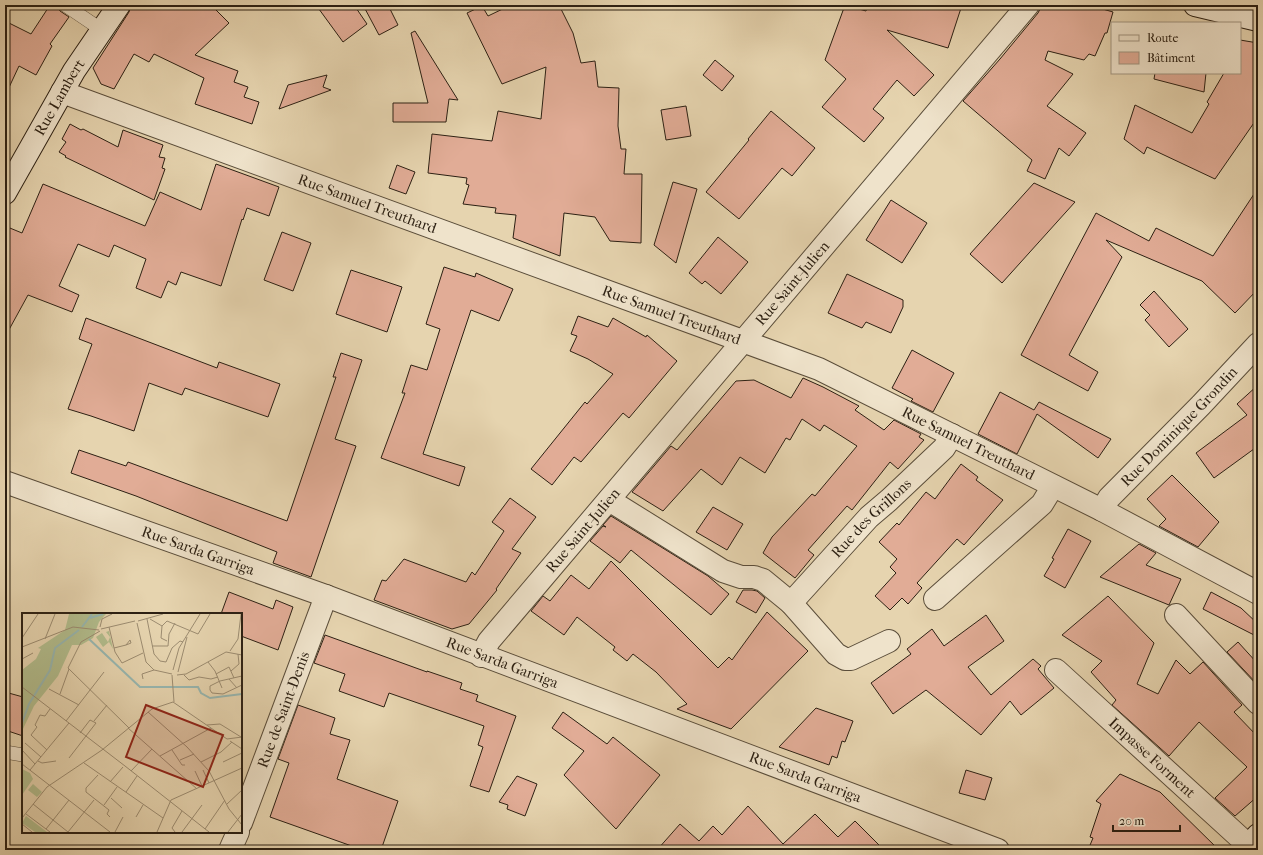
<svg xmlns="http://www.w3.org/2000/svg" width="1263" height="855" viewBox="0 0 1263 855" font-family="'IM FELL French Canon',serif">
<rect width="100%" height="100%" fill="#e6d4af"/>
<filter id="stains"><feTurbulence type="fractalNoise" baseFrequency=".005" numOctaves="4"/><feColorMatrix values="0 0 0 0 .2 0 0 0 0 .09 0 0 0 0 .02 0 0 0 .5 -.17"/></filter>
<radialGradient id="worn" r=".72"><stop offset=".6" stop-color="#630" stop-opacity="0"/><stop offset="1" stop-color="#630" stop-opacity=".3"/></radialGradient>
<path fill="#e1ac96" stroke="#2c2013" d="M50,5H57L60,11L69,17L50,44L52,46L36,75L19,66L5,96V21L31,34Z
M131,5H211L229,23L195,55L238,71L234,82L248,87L244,97L259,102L252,124L195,104L204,78L154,54L149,62L134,54L114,89L101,84L93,68L129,12Z
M316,5H354L367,24L343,42Z
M363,5H388L398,25L379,35Z
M511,5H559L573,33L581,63L595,61L598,87L619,88L618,126L621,149H626L624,174H642L641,243L610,241L595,217L564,213L560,256L513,238L516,215L495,213L496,208L463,204L469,185L466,184L467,178L428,173L432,134L492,141L498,111L541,119L546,67L502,84L467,13L482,6L488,16Z
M845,5L866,11L868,5H962L948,48L887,30L934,75L914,96L897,80L873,109L884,118L864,142L822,107L846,79L825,60Z
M1042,5H1089L1113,12L1107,33H1105L1095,56L1089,54L1084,60L1048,51L1045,60L1073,74L1047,106L1086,133L1069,156L1059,148L1045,179L1027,171L1032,160L963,101L1000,59L1038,13Z
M415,31L458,100L449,99L446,122H393V103H428L411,33Z
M1240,40L1258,43V117L1215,179L1147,147L1144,154L1124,139L1135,105L1192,133L1209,104L1207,102L1224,73H1240Z
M715,60L734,76L722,91L703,75Z
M1155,73H1206L1204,92L1154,79Z
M327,75L323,87L331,90L279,109L288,85Z
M686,106L691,136L666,140L661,110Z
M771,111L815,148L792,176L782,168L739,219L706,192L749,140L748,139Z
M70,124L81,130L83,129L118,147L123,130L163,145L159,157L165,158L162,168L165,169L154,200L65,157L66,156L59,152L66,142L62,139Z
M216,164L279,187L269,216L247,208L243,220L242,219L221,286L181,272L176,285L168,281L161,298L136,288L146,259L114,245L109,257L78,244L59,286L79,295L72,312L28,295L5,337V226L22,233L43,184L145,226L160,192L201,210Z
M397,165L415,172L406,194L389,188Z
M673,182L697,189L676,263L654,245Z
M1034,183L1075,202L1002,283L970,254Z
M1258,188V289L1235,313L1202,281L1106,240L1122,257L1069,355L1098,372L1088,391L1021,355L1096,213L1149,241L1156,228L1213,256Z
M891,200L927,223L902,263L866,240Z
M282,232L311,243L293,291L264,280Z
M718,237L748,262L721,294L705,281L702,284L689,273Z
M444,267L475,277L476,273L513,289L499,321L471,310L423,454L465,467L459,486L381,458L405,393H402L411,365L427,370L440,329L426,324Z
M351,270L402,287L387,332L336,314Z
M847,274L903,300V307L891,333L866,322L862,328L828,313Z
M1154,291L1188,329L1169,347L1145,320L1150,315L1140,305Z
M578,316L608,327L613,318L646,337L647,335L677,361L629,418L623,413L581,462L574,457L552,485L531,469L585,402L587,404L613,374L588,359L570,351L577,336L571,334Z
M86,318L217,368L219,362L280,384L268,417L185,388L182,395L149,383L134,431L91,416L68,409L92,344L79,339Z
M912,350L954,373L933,412L911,401L913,399L892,388Z
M341,353L362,360L335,439L356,446L311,577L273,563L277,552L136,496L71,473L79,450L126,466L128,462L287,521L336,377H333Z
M803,378L823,387L859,406L855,410L884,430L894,420L921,434L919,437L924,440L898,469L890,462L852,510L847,506L808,550L814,555L795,578L763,553L772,537L812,494L815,496L857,446L824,425L820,431L802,419L790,440L786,438L765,473L740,457L722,485L701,469L663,511L632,492L671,446L677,450L736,381L754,380L791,398Z
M1258,385V446L1214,478L1196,453L1247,415L1237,404Z
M1000,392L1034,410L1039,402L1111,439L1098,458L1037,414L1017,454L978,434Z
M961,464L978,477L976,480L1003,500L964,545L957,539L917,583L922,588L908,604L902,598L890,610L875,596L896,573L890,567L897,559L879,542L897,523L899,525L926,492L935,499Z
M1172,475L1219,522L1198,547L1159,526L1166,519L1147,499Z
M510,498L536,517L512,549L521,553L496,589L497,590L469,624L452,629L374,600L382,580L386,581L404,559L466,582L472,572L475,575L504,531L492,522Z
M713,507L743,524L727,550L696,532Z
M611,516L708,576L729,594L711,615L631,550L620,563L590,541L603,526L606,527L603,525Z
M1068,529L1091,541L1065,588L1044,576L1054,559L1052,558Z
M1139,544L1156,553L1146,565L1181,579L1169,605L1100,577Z
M611,561L718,668L729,657L732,660L767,612L808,651L731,729L677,709L687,704L656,672L633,654L627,661L613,650L615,647L577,617L564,635L531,611L543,596L550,601L571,575L589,589Z
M743,590H752L757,591L765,598L756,613L736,602Z
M229,592L273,609L276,600L293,607L278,650L241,636V614H221Z
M1211,592L1241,608L1258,624V637L1203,609Z
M1108,596L1154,643L1137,684L1158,694L1176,660L1190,674L1203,662L1242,705L1234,712L1258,737V796L1235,816L1215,798L1247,767L1199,722L1169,756L1112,705L1116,700L1091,672L1102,661L1062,635Z
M986,615L1004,641L968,667L991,695L1033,659L1041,666L1038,669L1054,688L1021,715L1010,701L981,735L926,690L893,714L871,683L911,654L907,649L932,629L944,646Z
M325,635L427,672V671L462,683L460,689L478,695L476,701L516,716L489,792L470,786L483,747L478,745L484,726L389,693L384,707L339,691L345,674L314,663Z
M1238,642L1258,664V685L1227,652Z
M5,692L23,697V736L5,730Z
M298,705L335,718L330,734L350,740L337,779L398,801L381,850H363L270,817L289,763L278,759Z
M816,708L853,721L845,742L842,741L837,758L832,756L829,765L779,747Z
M563,712L607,744L613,737L660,775L616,829L564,775L584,751L552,728Z
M966,770L992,778L985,800L959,793Z
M1120,774L1160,792L1219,850H1088L1093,838L1090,837L1101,804L1096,801Z
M517,776L537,784L525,816L507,809L508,805L499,802Z
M748,806L783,844L815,814L838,837L855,821L884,850H657L680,824L699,841L713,826L722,835Z"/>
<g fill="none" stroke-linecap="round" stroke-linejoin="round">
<g stroke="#5a4d3a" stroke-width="14">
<path id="service" d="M65,5L102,30
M5,752L23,755"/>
</g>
<g stroke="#5a4d3a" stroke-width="24">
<g id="minor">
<path id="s1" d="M62,92L819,369L1102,510L1258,593"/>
<path id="s2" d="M5,482L326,596L998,850"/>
<path d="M609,500L723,571L741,577H754L763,580L791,603L836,654L845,659H851L889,641"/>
<path id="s3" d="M1102,510L1109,498L1201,405L1258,344"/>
<path d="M935,599L1042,504L1053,486"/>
<path id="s4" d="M791,603L869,517L889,500L944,448L952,435"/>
<path d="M1176,615L1258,703"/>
<path id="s5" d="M481,656L489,641L1028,5"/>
<path id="s6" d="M1056,670L1248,845"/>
<path id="s7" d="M241,823L326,596"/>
<path d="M230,850L238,832"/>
</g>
</g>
<g stroke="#2c2013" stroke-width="24">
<g id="secondary">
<path d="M1195,5L1258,20"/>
<path id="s8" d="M5,193L74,71L119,5"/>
<path d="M1244,850L1258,835"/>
</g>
</g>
<use href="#service" stroke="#efe3cb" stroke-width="13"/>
<use href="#minor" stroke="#efe3cb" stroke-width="22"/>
<use href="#secondary" stroke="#efe3cb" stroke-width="22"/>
</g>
<g text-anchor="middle" stroke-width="3" stroke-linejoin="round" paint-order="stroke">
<g font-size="15" fill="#2c2013" stroke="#efe3cb">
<text dy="5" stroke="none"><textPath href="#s8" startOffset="110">Rue Lambert</textPath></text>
<text dy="5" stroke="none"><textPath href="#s1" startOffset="325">Rue Samuel Treuthard</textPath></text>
<text dy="5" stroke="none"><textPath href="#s5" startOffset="486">Rue Saint-Julien</textPath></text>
<text dy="5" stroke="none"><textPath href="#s1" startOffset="649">Rue Samuel Treuthard</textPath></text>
<text dy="5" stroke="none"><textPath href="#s3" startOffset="114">Rue Dominique Grondin</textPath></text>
<text dy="5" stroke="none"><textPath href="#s1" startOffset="973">Rue Samuel Treuthard</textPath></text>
<text dy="5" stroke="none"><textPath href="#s4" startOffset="117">Rue des Grillons</textPath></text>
<text dy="5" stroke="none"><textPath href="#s5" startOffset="162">Rue Saint-Julien</textPath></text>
<text dy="5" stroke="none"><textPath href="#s2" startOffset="205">Rue Sarda Garriga</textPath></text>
<text dy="5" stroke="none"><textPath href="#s2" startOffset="529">Rue Sarda Garriga</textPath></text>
<text dy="5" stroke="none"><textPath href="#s7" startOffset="121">Rue de Saint-Denis</textPath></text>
<text dy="5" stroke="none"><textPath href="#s6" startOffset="130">Impasse Forment</textPath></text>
<text dy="5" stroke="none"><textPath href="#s2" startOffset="853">Rue Sarda Garriga</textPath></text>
</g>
</g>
<g transform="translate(22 613)">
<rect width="220" height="220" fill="#e6d4af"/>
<path d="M47,1H84L77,9L71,25L59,32H50L36,63L12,93L0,118V57L14,46L19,36L16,35L43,17ZM87,18L91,36L87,29L81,34L74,24L80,20L86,29L88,24L84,19ZM0,156L8,160L11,166L0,182ZM11,171L20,179L15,184L6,177ZM4,203L25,219H13L0,210Z" fill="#b2bd8d"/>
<path fill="none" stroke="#97b7b1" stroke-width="2" d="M68,5L81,1M60,14L70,1M67,26L118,74H176L179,80L188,85L220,81M0,110L7,91L28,57L33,35L57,17"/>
<path fill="none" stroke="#9c8c71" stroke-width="1" d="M125,6L132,41L138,48L144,49L150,35L158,28L161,29M128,6L140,13M116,8L141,1M115,10L124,49L132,57L150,61M78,14L80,6L90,1M87,14L93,39L100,50L121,40M79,16L113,8M78,18L59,29L46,55L107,115M0,25L16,1M23,26L33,1M145,28L139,25L140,13L145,8L176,21L188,1M130,33H146M146,33L147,21L153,10M0,34L51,14L77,17M92,35L104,32L109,30L108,27L104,32M208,38L216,26L219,1M0,46L11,40M186,49L193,58L200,75M151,57L157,35L178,1M209,58L217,51L216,41M156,59L165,24M194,61L207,54L212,65M150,62L152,89M155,62L164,61L204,39L220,42M162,62L167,67L177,64L189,66L196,64M220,63L198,68L188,73V77L190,80L201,81L220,72M121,66L120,61L132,57M207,66L215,75M0,74L103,153M27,76L57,92M38,81L47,56M126,99L165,134L187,158L207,196L220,212M44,108L82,59M72,108L85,92M185,112L198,111L219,124M106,115L175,176M208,128L220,136M3,130L19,144M0,137L13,151M25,137L9,122L15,114L13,112L18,102L23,103L28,96M80,137L130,96L151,89L205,126L220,124M150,137L160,152H163M138,143L189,115M47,145L74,110L68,107L58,120M158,147L172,141M16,148L20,150L34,148M179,149L199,139L210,129M201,149L220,140M62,150L141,205M0,151L88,219M103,153L187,219M8,157L47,110M181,157L187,170M109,158L130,136M173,158L180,173M76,162L64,175V179L87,197L85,201L88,204M88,169L101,154M104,179L115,163M89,185L100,195M11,191L46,219M205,191L220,177M82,192L95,174M4,201L28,219M114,204L121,192M0,205L25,174L80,137M0,211L10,219M24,216L47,187M183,216L203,187M46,219L72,187M93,219L101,204M135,219L149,187L220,155M153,219L150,215L160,198M160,219L180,192M206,219L220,201"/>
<path fill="#8f2418" fill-opacity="0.15" stroke="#8f2418" stroke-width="2" d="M124,92L201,122L181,174L104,144Z"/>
<rect width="220" height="220" fill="none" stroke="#2c2013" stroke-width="2"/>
</g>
<rect width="1263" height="855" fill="none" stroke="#e6d4af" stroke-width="20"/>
<rect x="6" y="6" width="1251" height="843" fill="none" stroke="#2c2013" stroke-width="2"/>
<rect x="10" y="10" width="1243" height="835" fill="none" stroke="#2c2013"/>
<rect x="1111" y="22" width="130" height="52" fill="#efe3cb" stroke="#a19581"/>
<rect x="1119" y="35" width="20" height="6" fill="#efe3cb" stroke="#a19581"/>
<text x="1147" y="42" font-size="12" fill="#2c2013">Route</text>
<rect x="1119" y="52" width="20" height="12" fill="#e1ac96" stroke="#a19581"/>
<text x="1147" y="62" font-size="12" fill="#2c2013">Bâtiment</text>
<path d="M1113 825v6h67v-6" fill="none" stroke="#2c2013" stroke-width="2"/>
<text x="1119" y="825" font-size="12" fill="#2c2013" stroke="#efe3cb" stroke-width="3" paint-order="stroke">20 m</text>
<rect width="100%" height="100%" filter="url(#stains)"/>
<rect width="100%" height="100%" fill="url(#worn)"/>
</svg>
